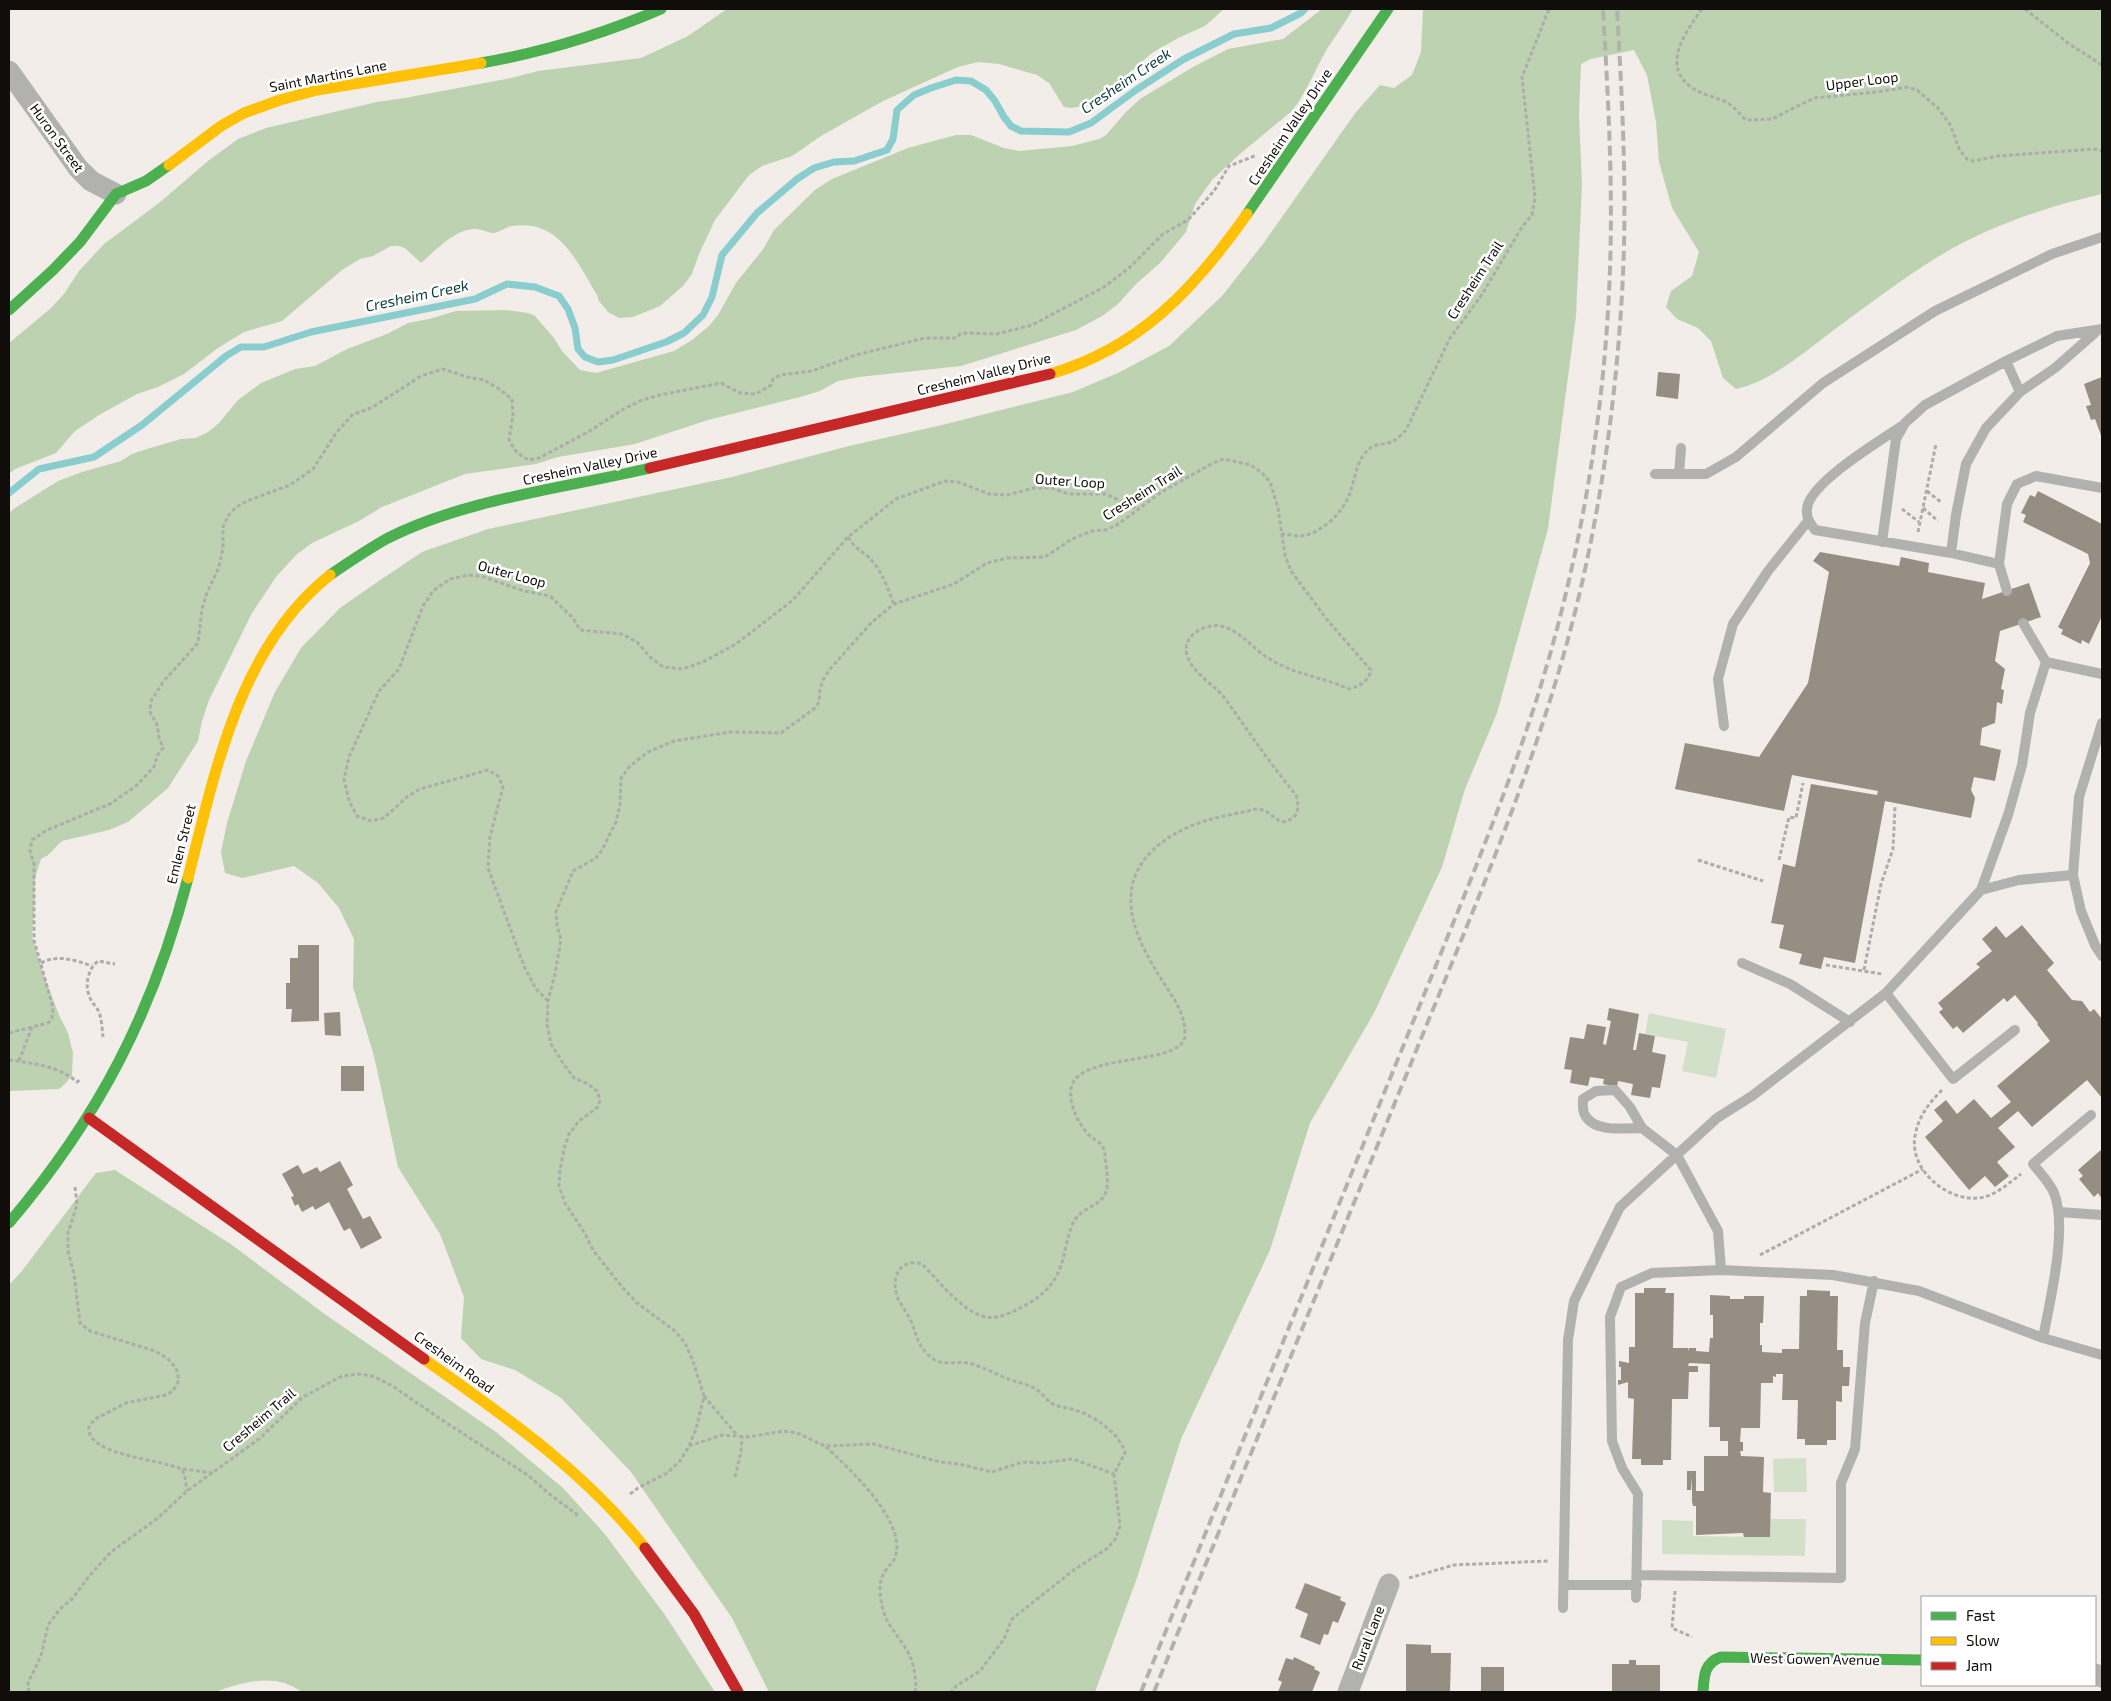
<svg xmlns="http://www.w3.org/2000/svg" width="2111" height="1701" viewBox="0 0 2111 1701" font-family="'Exo 2',sans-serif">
<rect width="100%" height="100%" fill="#f2ede8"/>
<path fill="#d3e0c9" d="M1649,1013L1726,1029L1716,1078L1682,1071L1688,1042L1645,1034Z
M1806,1458L1807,1492H1774L1773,1459Z
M1770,1519H1806L1805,1556L1662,1554V1520L1693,1521V1536L1770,1537Z"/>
<path fill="#bcd2b0" d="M727,9H1224L1205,26L1178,38L1152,53L1092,105L1071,108L1064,107L1049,83L1037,75L999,64L978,62L958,67L883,101L821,136L792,156L762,166L749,175L715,220L699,254L692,274L683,286L660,306L633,317L619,318L608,312L599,301L597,295C576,261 560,219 512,226C506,227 500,232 494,233C487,233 480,228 472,229C453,231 435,251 421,263L405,248L398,246H391L373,256L360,259L342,270L282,321L244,332L218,348L184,374L158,387L137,394L99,415L75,431L56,453L15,469L9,474V343L50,309L64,294L79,271L104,244L159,203L208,161L238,139L266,128L377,102L405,98L511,78L538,71L641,58L688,36Z
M1322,9H1353C1345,23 1336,35 1327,49C1315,69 1307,92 1292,111L1241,153L1212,180L1195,204L1186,232L1160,263L1136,284L1118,304L1102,316L1076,330L961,366L859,377L838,381L820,391L800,397L708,420L635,444L558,457L536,464L465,474L382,507L359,521L312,543L296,555L276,577L252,613L209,700L202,721L198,741L168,788L128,822L109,830L62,841L48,855L41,859L35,878L34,914L32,936L44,976L59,1015L68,1033L73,1053L72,1075L66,1083L59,1089L9,1091V513L15,508L58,481L82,472L121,461L132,454L147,449L181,439L196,438L208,432L219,423L238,400L261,383L295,369L315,366L347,349L387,334L408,323L429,319L456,311L506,310L528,313L535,316L554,338L562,351L580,370L596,373L674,351L692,340L709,326L718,315L736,283L764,248L774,230L815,190L832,179L908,148L956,135H971L1004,148L1019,151L1072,146L1099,139L1106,135L1125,113L1140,99L1193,67L1228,49L1283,39Z
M1423,9H2102V194C2045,207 1986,227 1936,258C1899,281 1865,307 1830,333C1803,353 1770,382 1736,389L1723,378L1711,341L1698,328L1677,319L1666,307L1671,291L1692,276L1699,252L1672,208L1659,162L1656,122L1647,75L1634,50L1591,59L1581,64L1579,116L1582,184L1576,316L1548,529L1497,713L1465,789L1442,867L1374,1013L1310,1123L1270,1250L1181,1439L1137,1578L1095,1692H769L732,1618L631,1472L561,1398L515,1370L481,1359L461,1338L464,1297L440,1234L398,1167L374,1056L353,987L354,939L339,908L318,883L294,866L242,878L225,873L221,852L227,823L246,761L275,692L301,648L340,608L373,585L422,552L488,529L732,477L849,446L942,425L1073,392L1120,372L1169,346L1222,296L1263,244L1356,112L1380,85L1394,88L1412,75L1421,52Z
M115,1170L232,1245L326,1315L496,1432L563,1488L604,1533L665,1615L715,1692H302C275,1672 244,1682 215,1692H9V1285L22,1271L96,1173Z"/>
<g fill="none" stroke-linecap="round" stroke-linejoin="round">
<path stroke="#8acdcf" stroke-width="7" d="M9,493L39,469L94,457L142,425L226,356L241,347H264L311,332L475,299L507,284L535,287L559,296L568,309L575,328L578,349L585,357L598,362L613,360L666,342L684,333L703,315L712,297L722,255L757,213L797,179L814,168L834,162L854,161L887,150L893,139L897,110L914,95L931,88L956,80L971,81L986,90L995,101L1004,117L1011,126L1021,131L1069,132L1091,123L1136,90L1184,59L1234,34L1271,28L1301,13L1305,9"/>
</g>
<path fill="#968d83" d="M1658,372L1680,374L1678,399L1656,396Z
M2102,377V438L2095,419L2091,420L2086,406L2091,405L2084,384Z
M2038,491L2102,524V616L2089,644L2082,640L2081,644L2061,634L2063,630L2058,627L2090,563L2088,554L2023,522L2026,515L2021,513L2030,495L2035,497Z
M1820,552L1899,566L1901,557L1929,563L1928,572L1985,583L1982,599L2029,583L2041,617L2000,631L1995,661L2005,669L2001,689L2004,690L2002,704L1997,702L1995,723L1982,728L1980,745L2001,750L1995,781L1974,777L1971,790L1975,798L1971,818L1885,801L1855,963L1824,957L1821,969L1799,964L1802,954L1779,948L1784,925L1771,923L1783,864L1795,867L1811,784L1877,795L1878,791L1792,775L1784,811L1675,789L1685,743L1759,757L1808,683L1829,572L1813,561Z
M2022,925L2054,963L2047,970L2072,1000L2082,1001L2090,1012L2094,1009L2102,1019V1098L2087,1080L2032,1127L2018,1111L1998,1128L2015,1147L1997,1162L2009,1176L1995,1187L1985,1176L1969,1190L1925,1137L1943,1121L1934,1110L1946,1100L1957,1114L1974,1099L1991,1118L2011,1102L1997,1086L2050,1041L2037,1024L2038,1023L2015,995L2007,1002L2004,998L1963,1033L1957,1026L1953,1029L1939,1012L1943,1009L1938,1003L1980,967L1976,964L1992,951L1982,939L1996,926L2006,938Z
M298,945H319V1021L291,1022L292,1009H286V983H290V958H298Z
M1609,1008L1639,1014L1633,1050H1636L1639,1033L1655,1036L1652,1052L1666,1055L1660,1088L1652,1087L1650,1098L1631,1095L1633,1084L1618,1081L1617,1087L1603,1084L1604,1079L1590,1077L1588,1086L1570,1083L1572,1070L1564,1069L1570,1037L1584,1039L1587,1024L1606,1027L1603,1044L1606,1045L1611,1021L1607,1020Z
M340,1012L341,1036L325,1035L324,1013Z
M341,1066H364V1091H341Z
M2102,1149V1199L2098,1193L2094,1197L2079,1179L2083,1176L2078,1170Z
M340,1161L353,1185L347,1189L363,1219L370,1216L382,1238L361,1249L350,1228L344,1231L329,1202L315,1210L313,1206L302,1212L298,1204L295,1206L291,1197L294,1196L282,1174L298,1165L303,1174L317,1167L320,1172Z
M1644,1288H1666L1665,1293H1674L1673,1348H1688V1351L1689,1348H1696V1351L1709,1352L1710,1338H1713V1315H1710V1295L1730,1296V1299H1744V1296H1764L1763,1323H1760V1345H1762V1352L1782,1353V1349H1799L1800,1296H1807V1290L1830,1291V1296H1838L1837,1350H1843V1367H1850L1849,1386H1842V1402L1836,1401V1440H1827V1445H1805V1439H1797L1798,1400H1782L1783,1374H1776V1377L1773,1376V1383H1761L1760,1428H1741L1740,1442H1743V1451H1740L1741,1456L1764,1457L1763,1492L1771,1493L1770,1537H1744L1743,1533L1696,1535V1506H1693L1692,1501V1477L1691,1490H1687V1471H1696V1491H1704V1456H1728V1441H1720V1427H1709L1710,1364L1689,1363L1688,1366H1698V1372H1689L1688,1399H1672L1671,1460H1663V1465H1641V1459H1632L1634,1399L1628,1398V1382L1618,1385V1380H1621V1367H1619V1361L1629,1363V1347H1635V1293H1644Z
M1305,1583L1341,1597L1340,1600L1346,1603L1338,1623L1333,1621L1328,1635L1324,1634L1320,1645L1300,1637L1308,1614L1295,1608Z
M1406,1644L1431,1645V1653H1451L1450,1692H1406Z
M1294,1657L1315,1667L1314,1669L1320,1672L1312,1692L1306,1691L1305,1692H1278L1282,1682L1278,1680L1286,1658L1293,1660Z
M1629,1660H1636V1665H1660V1692H1612V1664H1629Z
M1481,1667H1504V1692H1481Z"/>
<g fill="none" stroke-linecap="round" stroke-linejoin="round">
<path stroke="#aeacab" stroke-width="3" stroke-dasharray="4 2.5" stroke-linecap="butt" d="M1702,9C1686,32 1659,67 1694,89C1704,95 1716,97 1726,102C1734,106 1740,115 1746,120L1772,119L1814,98L1877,92L1907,87L1917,90L1938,108L1951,126L1959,149L1967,159L1974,161L1998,156L2094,149L2102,151
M2025,9L2068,43L2102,65
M1927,491L1942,503
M1923,508L1938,521
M1902,509L1919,522
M1918,532L1936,444
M1281,534C1287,534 1294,536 1300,536C1321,534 1343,513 1350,493C1355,479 1356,462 1367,451C1375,442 1386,446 1395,440C1399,438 1403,433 1406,430L1450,338L1481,296L1522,227L1532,215L1535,198L1522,77L1549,9
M848,537C857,552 863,550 873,562C883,573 888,590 894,604
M1698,860L1763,881
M1779,860L1789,817L1796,818L1803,783
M41,963C58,954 74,960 92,966
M1826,965L1882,974
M1864,970L1881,884L1893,849L1895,807
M548,1001L536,989L524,966L488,868L490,837L503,787L498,776L488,770L420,789L408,796L384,818L371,821L357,816L349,801L344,779L349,757L379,691L399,669L423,606L433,591L450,579L469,575L484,577L524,591L550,596L573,618L580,630L622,634L637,642L650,657L663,667L683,669L703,662L736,644L793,600L848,537L896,499L945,481L958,482L989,494L1007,495L1034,488H1052L1068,494H1106L1137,509
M9,1033L48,1023C54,1018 53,1011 52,1004L34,940V864L30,851L32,840L47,830L110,804L136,786L154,767L157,756L163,748L159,737L157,725L150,712L151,701L163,682L198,643L202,609L207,593L219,567L223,548V527L228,516L235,508L247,501L290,485L313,469L336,433L352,415L373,407L421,376L443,369L467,377L484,380L499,389L512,399L513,415L509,440L515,450L523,457L529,460L539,458L588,432L622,410L642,400L660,395L721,383L740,393L756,394L771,385L773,379L780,375L812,371L856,355L925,338H957L960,334L967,333L997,334L1032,325L1104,287L1130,267L1163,234L1188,220L1214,191L1229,166L1257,155
M103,1037C102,1029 102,1018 98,1010C96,1006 93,1004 91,1000C84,987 87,970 98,961L115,964
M9,1060C32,1063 59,1066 77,1082L80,1080
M19,1061L32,1027
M1942,1090C1929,1103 1918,1117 1915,1136C1909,1169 1946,1201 1978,1198C1994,1197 2009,1183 2021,1174
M75,1187L77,1205L68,1233V1251L74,1274L80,1323L90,1331L155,1351L167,1358L176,1368L179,1380L173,1391L166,1395L126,1403L95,1419L89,1427C89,1430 89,1435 92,1438C106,1456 159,1460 182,1469L185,1477L187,1491
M1760,1255L1923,1169
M704,1396L736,1434
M689,1446L722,1435L748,1437L783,1431L797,1433L825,1446L874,1444L940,1462L959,1464L992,1472L1023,1462L1042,1463L1073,1459L1114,1474
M826,1447C849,1468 904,1519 896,1554C895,1561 890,1564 886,1570C877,1581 880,1597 883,1610C891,1636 913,1646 915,1677C916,1682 916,1687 915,1692
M183,1469L213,1473
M735,1477L741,1452L742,1436
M630,1494L638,1488L667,1473L680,1461L689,1446L696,1429L704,1396L693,1361L685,1343L675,1331L637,1303L622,1287L593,1250L584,1232L565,1203L559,1186L560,1170L564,1149L569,1134L579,1121L598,1107L600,1100L597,1091L588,1084L574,1078L563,1063L551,1044L547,1025L548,1001L555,974L561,939L557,926L556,912L573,871L596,858L602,850L616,822L620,805L621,778L630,766L648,752L674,741L731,732L781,733L815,708L819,702L820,690L823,680L830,669L872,622L894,604L954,584L987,563L1007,558L1045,557L1072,539L1092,531L1105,530L1117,525L1160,493L1213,463L1224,459L1251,465L1263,474L1270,482L1278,508L1285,555L1291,571L1328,621L1371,670C1368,682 1360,686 1349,689C1319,675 1289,675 1261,653C1248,643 1238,630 1221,626C1205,623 1181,636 1187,655C1194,676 1215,684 1226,700C1249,732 1271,765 1296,795C1300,810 1298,820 1281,822L1264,810L1256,809C1237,814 1218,816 1199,823C1167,834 1133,858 1131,895C1129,923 1144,951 1158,974C1169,992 1186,1012 1185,1035C1184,1065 1093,1053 1074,1081C1064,1096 1078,1124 1089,1135C1098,1143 1105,1143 1105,1157C1106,1167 1110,1184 1105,1194C1098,1208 1080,1207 1072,1225C1066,1240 1065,1258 1058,1273C1050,1289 1038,1299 1022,1307C1011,1313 994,1321 982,1316C960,1309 938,1280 922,1264C902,1258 892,1274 896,1292C898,1303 906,1310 910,1319C918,1337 917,1348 935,1360C945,1366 961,1360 972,1364C985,1368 998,1375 1011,1380C1019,1383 1028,1384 1036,1389C1042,1393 1046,1400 1053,1404C1060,1408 1067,1407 1075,1410C1094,1416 1120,1433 1125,1453L1114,1474L1120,1526L1116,1538L1108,1548L1075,1569L1012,1619L1004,1639L980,1671L956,1686L951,1692
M1409,1578L1454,1565L1548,1561
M1675,1591L1672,1628L1692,1637
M29,1692L28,1683L41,1656L48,1625L60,1609L72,1599L90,1575L111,1552L158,1518L187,1491L259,1439L303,1397L342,1376L359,1374L372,1376L391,1385L445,1422L529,1476L548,1493L579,1516"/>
<path stroke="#b1b2b0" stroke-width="10" d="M2006,361L2020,392
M1902,426C1881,440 1808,484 1807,509C1806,518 1810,523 1815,530L1951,553L1999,564
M1655,474H1706L1736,457L1823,383L1935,311L2052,254L2102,237
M1679,474L1681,448
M1882,542L1896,439L1905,423L1925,405L2006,361L2057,336L2102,329
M1951,553L1956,515L1966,464L1986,428L2020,392L2055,368L2097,331
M2007,591L1999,564L2007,504L2017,484L2036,476L2102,488
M2046,662L2102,674
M2102,723L2079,797L2073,875L2081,911L2095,945L2102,956
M1724,726L1718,679L1733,624L1768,571L1808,521
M1981,890L2008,815L2022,765L2030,713L2046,662L2023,623
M1742,963L1790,984L1850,1022
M2015,1030L1953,1079L1886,993L1981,890L2019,880L2073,875
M2091,1115L2033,1164C2040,1173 2050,1183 2054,1193C2068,1227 2050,1301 2043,1338L2102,1355
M1642,1128C1626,1128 1594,1133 1585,1115C1582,1111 1583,1104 1583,1099L1596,1091L1615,1090L1630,1107L1642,1128L1677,1155L1718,1231L1721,1270
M2059,1212L2102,1215
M1637,1575L1841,1578V1483L1855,1449L1865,1323L1874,1281
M1564,1585H1637
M1636,1598L1638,1494L1622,1468L1612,1441L1610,1317L1621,1287L1652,1273L1721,1270L1833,1275L1919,1291L2043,1338
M1563,1608L1568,1340L1574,1301L1620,1207L1717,1118L1752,1096L1886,993"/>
<path stroke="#b1b2b0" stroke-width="21" d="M9,71L78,168L91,181L116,194
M2095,1674L2102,1677
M1348,1692L1389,1584"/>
<path stroke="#4caf50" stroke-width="11" d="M481,63C544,52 603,34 661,9
M1247,214L1388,9
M9,310L53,270L80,242L116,194L146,181L169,165
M330,575C349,562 368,549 388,538C465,499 566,488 650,468
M9,1223C99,1117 153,1012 188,878
M1703,1692C1704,1676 1704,1663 1721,1657L1922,1660"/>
<path stroke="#ffc107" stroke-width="11" d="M169,165L221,126L244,113L280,100L317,90L481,63
M1050,374C1140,348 1195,288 1247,214
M188,878C215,772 239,647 330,575
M424,1359C503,1415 585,1471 645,1548"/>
<path stroke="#c62828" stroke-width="11" d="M650,468L1050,374
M89,1118L424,1359
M645,1548L694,1614L738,1692"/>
<path stroke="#b1b1ae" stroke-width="4" stroke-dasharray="10 5" stroke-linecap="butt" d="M1141,1692L1469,884C1493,823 1517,761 1537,698C1580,561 1605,414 1610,269C1613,183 1608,95 1603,9
M1154,1692C1240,1478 1329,1265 1416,1051C1478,898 1545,745 1582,583C1605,482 1618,378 1623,275C1627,186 1622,97 1617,9"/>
</g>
<g text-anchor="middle" stroke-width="5" stroke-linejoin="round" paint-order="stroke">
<g font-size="14" fill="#100d0a" stroke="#fff">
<text transform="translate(328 76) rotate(-11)" y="5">Saint Martins Lane</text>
<text transform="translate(1862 81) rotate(-7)" y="5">Upper Loop</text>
<text transform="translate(1290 127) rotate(-56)" y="5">Cresheim Valley Drive</text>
<text transform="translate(57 138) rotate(54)" y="5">Huron Street</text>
<text transform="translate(1475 280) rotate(-57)" y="5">Cresheim Trail</text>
<text transform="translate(984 374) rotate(-14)" y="5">Cresheim Valley Drive</text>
<text transform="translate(590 466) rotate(-12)" y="5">Cresheim Valley Drive</text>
<text transform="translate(1070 481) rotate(4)" y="5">Outer Loop</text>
<text transform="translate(1142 493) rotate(-32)" y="5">Cresheim Trail</text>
<text transform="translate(512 574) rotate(15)" y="5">Outer Loop</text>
<text transform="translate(181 844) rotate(-76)" y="5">Emlen Street</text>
<text transform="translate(454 1362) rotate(36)" y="5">Cresheim Road</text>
<text transform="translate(259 1420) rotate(-40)" y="5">Cresheim Trail</text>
<text transform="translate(1368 1638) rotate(-69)" y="5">Rural Lane</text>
<text transform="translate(1815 1659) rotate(1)" y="5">West Gowen Avenue</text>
</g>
<g font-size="15" font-style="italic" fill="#0e3d3f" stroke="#fff">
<text transform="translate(1126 81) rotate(-34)" y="5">Cresheim Creek</text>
<text transform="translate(417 296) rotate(-12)" y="5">Cresheim Creek</text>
</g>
</g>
<rect width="2111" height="1701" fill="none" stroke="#100d0a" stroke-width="20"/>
<rect x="1921" y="1596" width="175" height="90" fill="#ffffff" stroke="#9f9e9d"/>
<rect x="1931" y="1612" width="25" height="8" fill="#4caf50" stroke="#9f9e9d"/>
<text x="1966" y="1621" font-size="15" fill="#100d0a">Fast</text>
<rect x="1931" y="1637" width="25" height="8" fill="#ffc107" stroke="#9f9e9d"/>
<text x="1966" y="1646" font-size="15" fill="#100d0a">Slow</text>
<rect x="1931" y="1662" width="25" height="8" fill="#c62828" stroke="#9f9e9d"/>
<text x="1966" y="1671" font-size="15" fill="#100d0a">Jam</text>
</svg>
